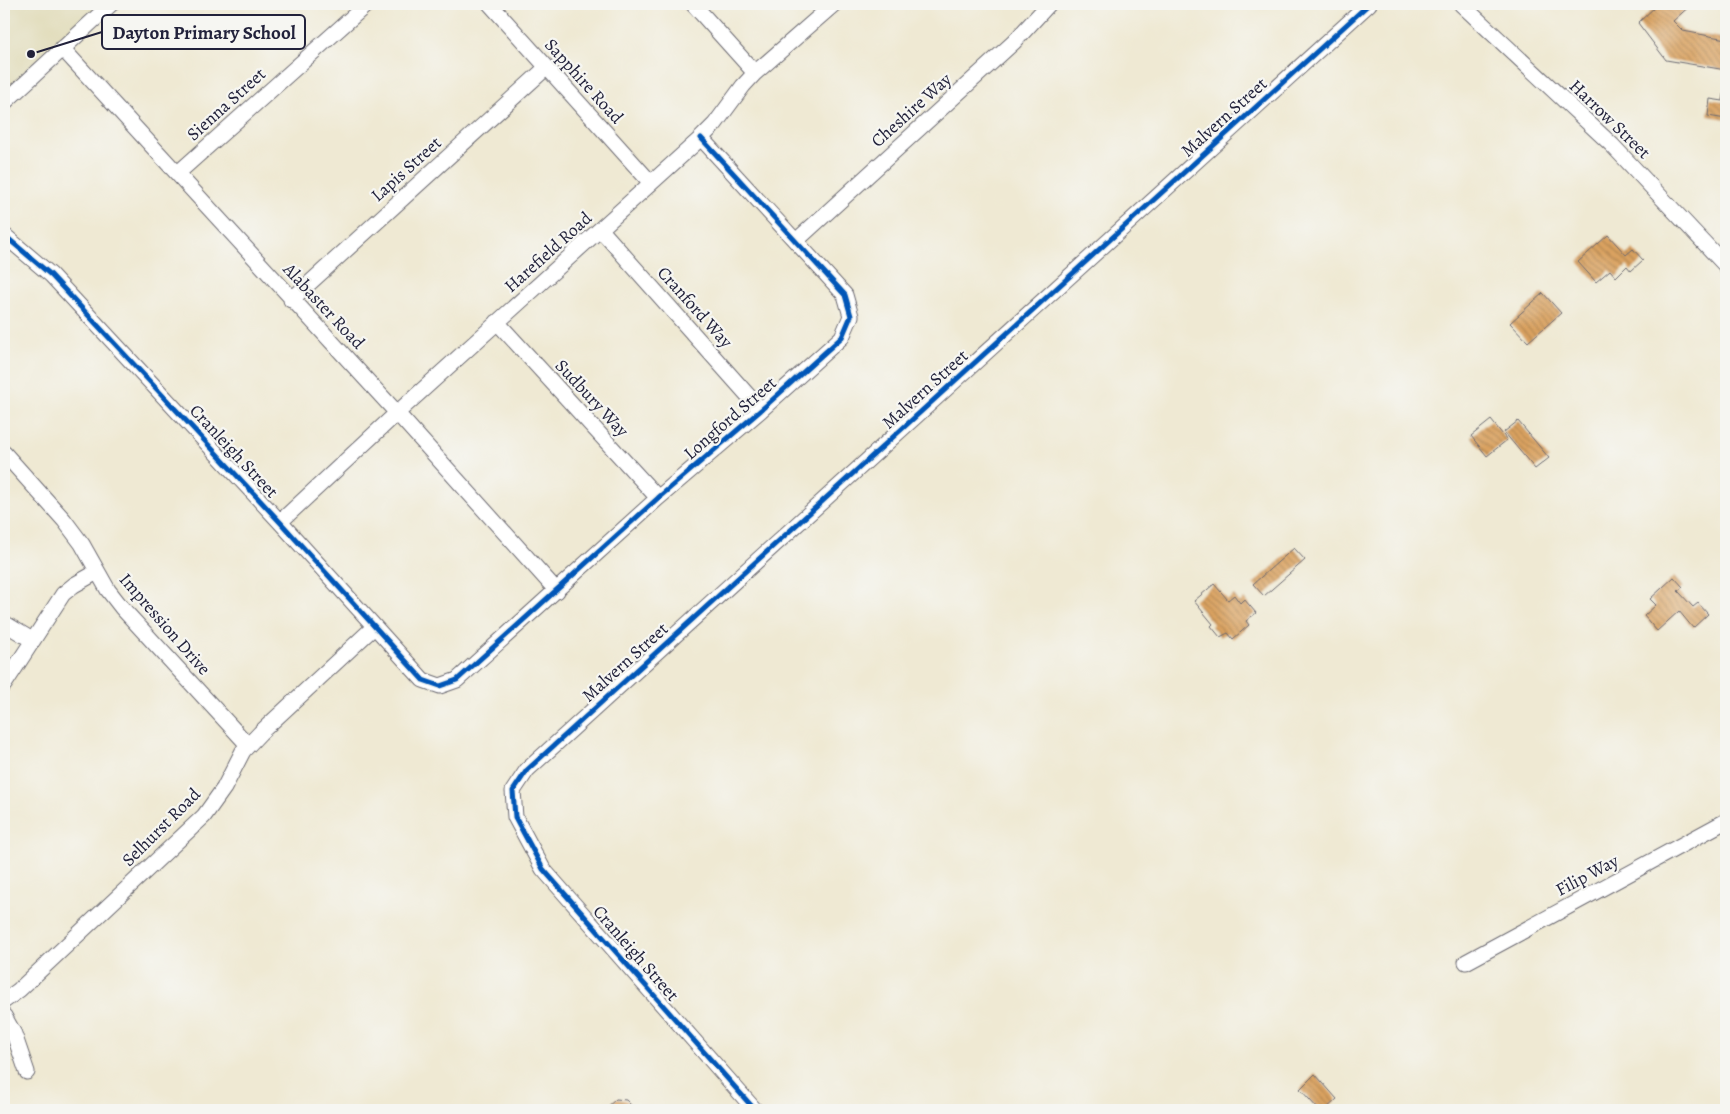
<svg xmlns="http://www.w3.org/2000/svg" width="1730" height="1114" viewBox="0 0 1730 1114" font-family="Alegreya,serif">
<defs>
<pattern id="building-back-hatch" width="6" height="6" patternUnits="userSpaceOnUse" patternTransform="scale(1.25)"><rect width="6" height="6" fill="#daa260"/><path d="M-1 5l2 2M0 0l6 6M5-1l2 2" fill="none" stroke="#b08450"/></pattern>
</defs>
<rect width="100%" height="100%" fill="#f6f6f2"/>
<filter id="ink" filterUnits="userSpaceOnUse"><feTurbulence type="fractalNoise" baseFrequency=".02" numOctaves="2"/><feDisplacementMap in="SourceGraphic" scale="10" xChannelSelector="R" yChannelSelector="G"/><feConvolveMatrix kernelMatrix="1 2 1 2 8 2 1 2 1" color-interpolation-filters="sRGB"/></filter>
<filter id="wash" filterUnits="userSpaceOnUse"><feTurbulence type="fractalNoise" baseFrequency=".0096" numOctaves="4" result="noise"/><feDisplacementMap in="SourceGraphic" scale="20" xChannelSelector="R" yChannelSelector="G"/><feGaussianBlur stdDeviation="1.12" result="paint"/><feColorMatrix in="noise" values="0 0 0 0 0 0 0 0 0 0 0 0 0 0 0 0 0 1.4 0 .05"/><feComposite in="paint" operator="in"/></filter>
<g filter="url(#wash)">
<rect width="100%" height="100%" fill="#efe9d3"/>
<path fill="#e1dcba" d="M4,4H113L4,103Z"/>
<g id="blocks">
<path fill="url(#building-back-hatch)" d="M1658,4H1692L1673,21L1683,31L1726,39V70L1666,60L1638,23Z
M1724,94H1726V119L1708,116L1710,99L1723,101Z
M1608,235L1626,255L1633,249L1643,260L1631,271L1627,266L1616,277L1610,270L1596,282L1578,262Z
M1543,293L1561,313L1528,342L1510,323Z
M1491,420L1507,440L1487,456L1471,436Z
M1518,421L1549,458L1535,469L1504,432Z
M1294,548L1305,560L1264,596L1253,584Z
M1674,577L1683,587L1678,591L1693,607L1698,603L1708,614L1693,628L1679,611L1657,631L1644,616L1656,605L1650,599Z
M1214,584L1228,600L1234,595L1240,603L1244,599L1256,613L1246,621L1249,625L1233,639L1228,633L1220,637L1211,626L1213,624L1194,601Z
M1315,1074L1337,1099L1325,1110H1319L1300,1089Z
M616,1099L626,1100L633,1107L632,1110H604Z"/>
</g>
</g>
<g filter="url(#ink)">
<use href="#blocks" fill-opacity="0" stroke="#6a6870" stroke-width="1"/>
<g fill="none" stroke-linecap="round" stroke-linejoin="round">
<g stroke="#6a6870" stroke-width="17">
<path id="minor" d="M490,4L651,183
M693,4L755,73
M1461,4L1612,145L1726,266
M62,48L397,413L557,591
M4,103L111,4
M178,173L367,4
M601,230L761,410
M4,235L51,275L280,522L423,680L440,686L457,680L658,498L761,410L842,337L851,316L845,295L701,138
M796,241L1014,42L1049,4
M291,300L547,67
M497,322L658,498
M4,453L64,520L82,544L108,590L122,608L248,745
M280,522L397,413L701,138L715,124L743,86L755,73L834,4
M4,623L32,640
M4,685L63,594L74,585L97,572
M1466,962L1726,821
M4,1001L19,990L204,816L224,788L243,751L260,733L374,627
M4,1016L14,1034L27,1072
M755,1110L543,869L515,817L513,791L527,770L1369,4"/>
</g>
<use href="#minor" stroke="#fff" stroke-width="15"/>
<g stroke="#f6f6f2" stroke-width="8">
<path id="cycleway" d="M4,235L51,275L280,522L423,680L440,686L457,680L658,498L761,410L842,337L851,316L845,295L701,138
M755,1110L543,869L515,817L513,791L527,770L1369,4"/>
</g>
<use href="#cycleway" stroke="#0057b8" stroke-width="5"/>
</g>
</g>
<g text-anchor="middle" stroke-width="4.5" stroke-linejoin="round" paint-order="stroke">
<g font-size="18" fill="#22223b" stroke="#f6f6f2">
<text transform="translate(584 81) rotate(48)" y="6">Sapphire Road</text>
<text transform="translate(226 104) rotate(-42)" y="6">Sienna Street</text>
<text transform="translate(911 110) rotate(-42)" y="6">Cheshire Way</text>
<text transform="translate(1224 117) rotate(-42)" y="6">Malvern Street</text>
<text transform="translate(1610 119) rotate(44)" y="6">Harrow Street</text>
<text transform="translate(406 169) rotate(-42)" y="6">Lapis Street</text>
<text transform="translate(548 252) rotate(-42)" y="6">Harefield Road</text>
<text transform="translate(324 306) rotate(47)" y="6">Alabaster Road</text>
<text transform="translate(695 307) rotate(48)" y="6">Cranford Way</text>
<text transform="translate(925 389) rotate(-42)" y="6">Malvern Street</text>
<text transform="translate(592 398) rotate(47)" y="6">Sudbury Way</text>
<text transform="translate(730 418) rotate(-41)" y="6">Longford Street</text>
<text transform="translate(234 451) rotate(47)" y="6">Cranleigh Street</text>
<text transform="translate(165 624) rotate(49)" y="6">Impression Drive</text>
<text transform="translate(625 662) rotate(-42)" y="6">Malvern Street</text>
<text transform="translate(161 827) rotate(-45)" y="6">Selhurst Road</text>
<text transform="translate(1587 875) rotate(-28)" y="6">Filip Way</text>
<text transform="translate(636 953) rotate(49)" y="6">Cranleigh Street</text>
</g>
</g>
<path fill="none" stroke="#22223b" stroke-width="2" d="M31 54L102 32"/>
<circle fill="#22223b" stroke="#f6f6f2" stroke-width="2" cx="31" cy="54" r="5"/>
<rect fill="#f6f6f2" stroke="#22223b" stroke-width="2" x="102" y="15" width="203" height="34" rx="5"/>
<g font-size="19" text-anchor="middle" font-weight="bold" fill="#22223b">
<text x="204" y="39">Dayton Primary School</text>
</g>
<rect width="1730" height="1114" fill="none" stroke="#f6f6f2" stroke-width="20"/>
</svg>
